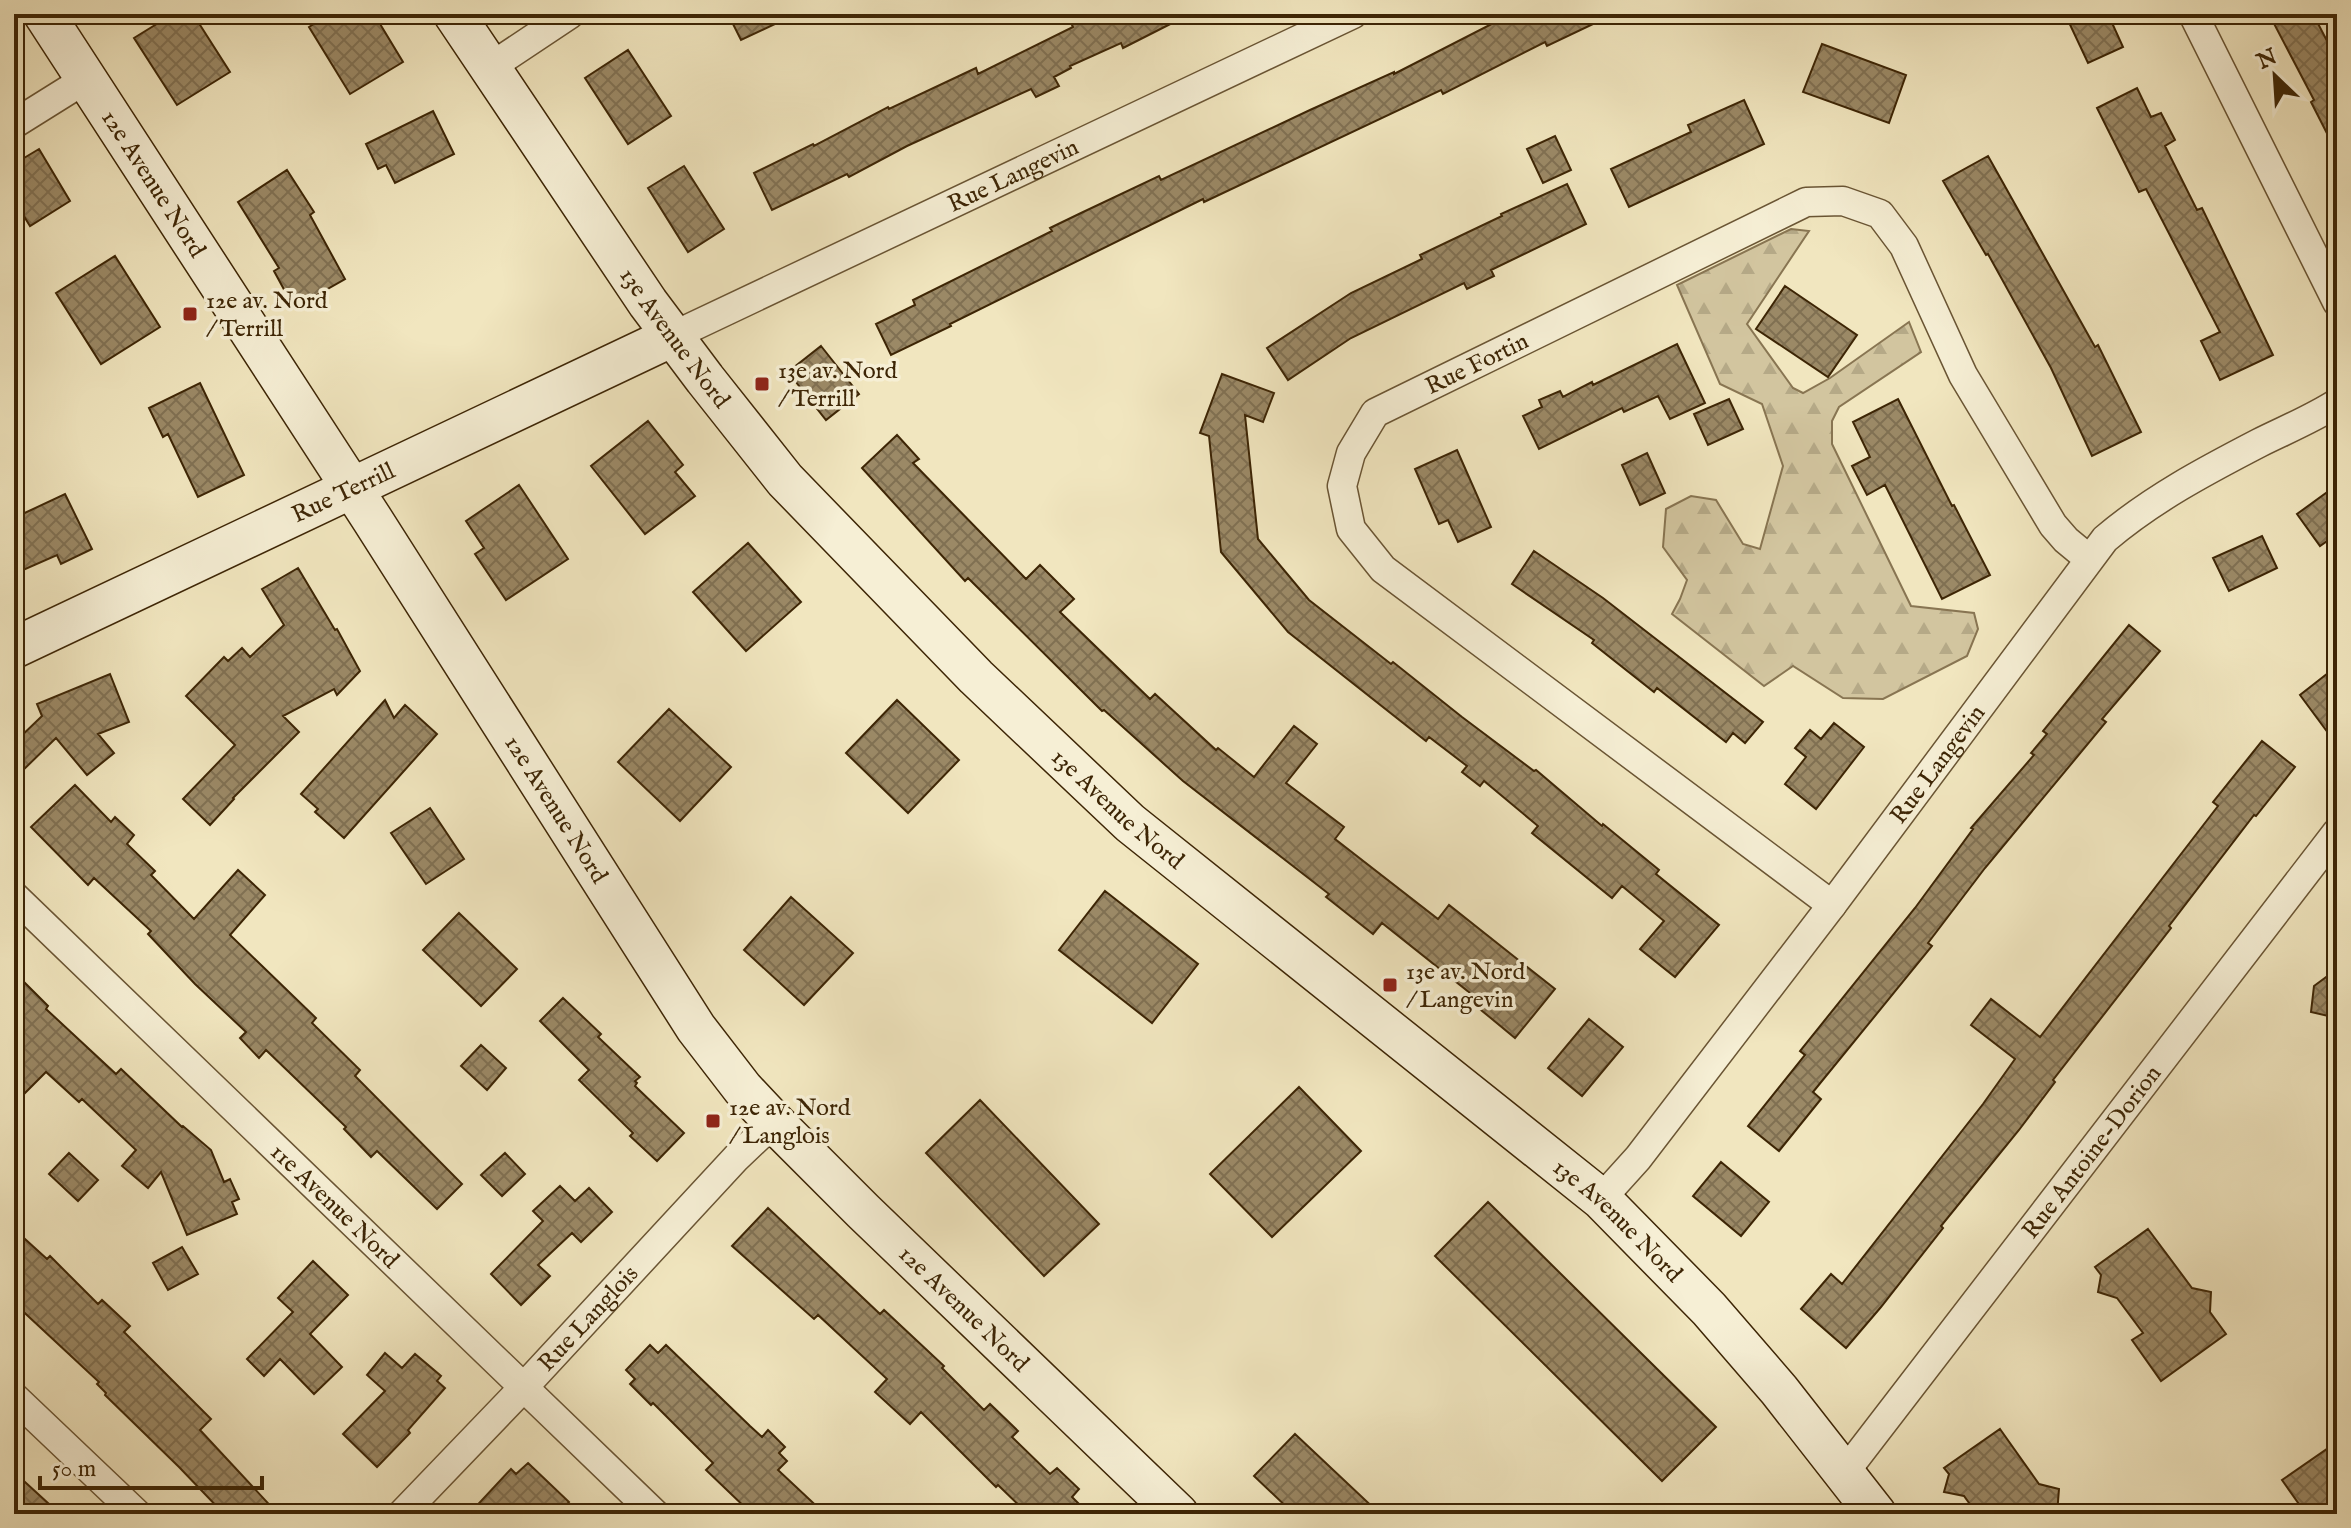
<svg xmlns="http://www.w3.org/2000/svg" width="2351" height="1528" viewBox="0 0 2351 1528" font-family="'IM FELL English',serif">
<defs>
<pattern id="forest-firs" width="22" height="20" patternUnits="userSpaceOnUse" patternTransform="scale(2)"><rect width="22" height="20" fill="#d2c59f"/><path d="M5 1l3.5 6h-7zM16 11l3.5 6h-7z" fill="#b5a987"/></pattern>
<pattern id="building-cross-hatch" width="8" height="8" patternUnits="userSpaceOnUse" patternTransform="scale(2)"><rect width="8" height="8" fill="#9b8966"/><path d="M0 0l8 8M0 8l8-8" fill="none" stroke="#807052"/></pattern>
</defs>
<rect width="100%" height="100%" fill="#f1e6bf"/>
<filter id="stains"><feTurbulence type="fractalNoise" baseFrequency=".0025" numOctaves="4"/><feColorMatrix values="0 0 0 0 .2 0 0 0 0 .09 0 0 0 0 .02 0 0 0 .5 -.17"/></filter>
<radialGradient id="worn" r=".72"><stop offset=".6" stop-color="#630" stop-opacity="0"/><stop offset="1" stop-color="#630" stop-opacity=".3"/></radialGradient>
<path fill="url(#forest-firs)" stroke="#887552" stroke-width="2" d="M1791,229L1809,231L1747,324L1793,388L1803,393L1830,378L1909,322L1921,352L1839,407L1832,421V444L1911,606L1974,613L1978,629L1967,656L1883,699L1843,698L1793,666L1764,686L1672,614L1680,599L1687,580L1663,547L1666,509L1691,496L1716,500L1743,544L1760,549L1783,466L1762,404L1720,384L1677,285Z"/>
<path fill="url(#building-cross-hatch)" stroke="#3d2505" stroke-width="2" d="M173,14H193L230,72L177,105L134,38Z
M330,14H374L403,62L350,94L309,27Z
M728,14H796L741,40Z
M1067,14H1190L1123,48L1121,43L1070,66L1071,68L1054,77L1059,86L1036,97L1031,89L907,146L849,177L847,174L772,210L754,173L813,144L814,146L888,107L889,109L976,68L978,74L1073,27Z
M1511,14H1614L1547,46L1545,42L1443,94L1441,90L1204,202L1203,199L950,324L951,326L891,355L876,324L915,305L913,300L1052,231L1050,228L1081,213L1159,176L1161,180L1310,110L1394,72V74Z
M2065,14H2108L2123,47L2088,63Z
M2269,14H2313L2337,60V153L2311,102L2314,100Z
M1822,44L1906,75L1889,123L1803,92Z
M628,50L671,116L628,144L585,78Z
M2137,88L2151,117L2161,113L2175,140L2165,146L2197,210L2202,208L2273,355L2220,380L2201,341L2220,332L2146,189L2139,192L2097,108Z
M1744,100L1764,144L1629,207L1611,169L1691,132L1688,125Z
M433,111L454,154L395,183L386,165L378,169L366,144Z
M1555,136L1571,170L1543,183L1527,149Z
M39,149L70,201L30,226L14,200V164Z
M1988,156L2095,347L2098,345L2141,432L2092,456L2051,368L1988,254L1986,255L1943,181Z
M684,166L724,229L688,252L648,188Z
M287,170L314,212L310,215L345,279L294,308L274,271L279,268L238,202Z
M1567,184L1586,224L1491,270L1494,276L1467,289L1464,283L1351,338L1288,380L1267,348L1351,293L1422,259L1420,255L1502,216L1501,214Z
M115,256L160,327L101,364L56,293Z
M1785,286L1857,335L1828,377L1756,329Z
M1677,344L1705,403L1670,419L1658,396L1624,412L1622,408L1539,449L1523,416L1542,407L1539,400L1560,391L1563,397L1592,382L1593,385Z
M821,346L859,394L826,420L788,372Z
M1222,374L1274,393L1263,422L1245,415L1258,539L1309,600L1391,664L1393,662L1462,717L1534,771L1536,770L1602,826L1603,824L1659,870L1656,874L1719,925L1675,977L1640,949L1664,921L1622,886L1612,898L1532,833L1538,826L1484,781L1480,786L1462,772L1467,766L1429,737L1426,741L1288,632L1221,552L1209,436L1200,433Z
M200,383L244,475L198,497L168,434L163,437L149,408Z
M1729,399L1743,429L1708,445L1694,414Z
M1898,399L1952,506L1954,505L1990,575L1942,599L1885,485L1867,495L1852,466L1870,457L1853,422Z
M648,421L683,465L675,472L695,496L645,534L591,466Z
M897,435L919,459L913,463L1026,579L1040,565L1074,599L1060,612L1150,699L1155,694L1216,750L1218,748L1254,777L1294,726L1317,744L1286,783L1344,827L1335,839L1438,919L1449,905L1555,989L1515,1038L1481,1010L1485,1005L1382,923L1373,934L1326,897L1329,894L1183,781L1104,710L1102,711L968,578L965,581L862,468Z
M1457,450L1491,527L1458,542L1448,520L1439,524L1415,469Z
M1647,453L1665,493L1640,505L1622,465Z
M519,485L568,559L506,600L475,554L484,548L466,521Z
M2337,485V534L2320,546L2297,514Z
M65,494L92,549L61,564L57,555L14,574V518Z
M2262,536L2277,568L2229,591L2213,558Z
M748,543L801,602L746,651L693,592Z
M1534,551L1603,598L1763,722L1745,743L1733,733L1726,742L1657,688L1654,692L1592,643L1594,640L1512,584Z
M298,568L335,630L337,629L360,671L337,695L334,689L283,716L299,732L233,798L234,799L210,825L183,799L235,745L186,696L224,657L228,661L242,648L250,657L284,625L262,589Z
M2129,625L2160,651L2102,719L2106,722L1985,868L1928,943L1932,946L1813,1092L1821,1099L1779,1151L1748,1126L1805,1055L1800,1051L1915,908L1973,829L1971,828L2034,755L2031,753L2047,734L2043,731Z
M2337,666V745L2300,695Z
M110,674L129,722L98,734L114,753L87,775L56,738L14,779V743L42,716L37,704Z
M385,700L394,718L405,705L437,734L344,838L315,812L318,809L301,794Z
M897,700L959,760L908,813L846,753Z
M669,709L731,767L680,821L618,762Z
M1834,723L1864,747L1816,809L1785,784L1806,757L1795,748L1810,730L1821,739Z
M2262,741L2295,767L2256,816L2254,815L2169,926L2171,928L2053,1080L2055,1082L2019,1130L1941,1226L1943,1228L1881,1307L1846,1348L1801,1309L1831,1274L1842,1284L1983,1104L2015,1059L1971,1025L1991,999L2040,1037L2218,806L2213,802Z
M75,785L111,822L115,817L134,835L127,844L155,871L151,875L194,919L238,870L265,895L230,935L316,1018L312,1023L360,1070L355,1076L462,1184L437,1209L377,1151L371,1157L344,1129L346,1127L266,1050L259,1058L240,1038L246,1032L195,984L148,934L151,931L94,878L88,885L31,827Z
M430,808L464,859L426,884L391,833Z
M1105,891L1198,964L1152,1023L1059,950Z
M791,897L853,953L804,1005L744,950Z
M459,913L517,969L481,1006L423,950Z
M2337,969V1018L2311,1012L2314,986Z
M14,972L48,1006L46,1009L116,1074L121,1069L182,1127L183,1126L211,1150L224,1182L230,1179L239,1199L232,1202L237,1214L187,1235L161,1172L148,1188L122,1166L136,1150L82,1099L79,1102L46,1072L14,1104Z
M563,998L601,1034L598,1037L640,1077L635,1081L637,1083L635,1086L684,1133L657,1161L630,1136L633,1133L579,1080L589,1070L540,1021Z
M1589,1019L1623,1047L1582,1096L1548,1068Z
M481,1045L506,1068L487,1090L461,1066Z
M1299,1087L1361,1151L1272,1237L1210,1174Z
M980,1100L1099,1224L1044,1276L926,1153Z
M69,1153L98,1180L78,1201L49,1174Z
M505,1153L525,1174L502,1196L481,1175Z
M1721,1162L1769,1202L1741,1236L1693,1196Z
M560,1186L575,1201L589,1188L612,1212L581,1242L572,1233L538,1265L550,1276L521,1305L491,1274L543,1221L533,1211Z
M1488,1202L1716,1427L1662,1481L1435,1256Z
M768,1208L880,1314L884,1310L944,1366L942,1368L984,1410L990,1404L1018,1431L1012,1437L1050,1474L1057,1468L1079,1489L1072,1497L1089,1514H1028L998,1485L996,1487L921,1412L910,1424L875,1392L887,1379L818,1315L814,1319L732,1246Z
M14,1229L47,1259L50,1256L98,1304L102,1300L130,1326L124,1332L211,1419L200,1430L278,1514H224L179,1467L105,1395L106,1393L97,1384L99,1382L14,1303Z
M2148,1229L2192,1288L2211,1292L2210,1312L2226,1334L2161,1381L2132,1340L2143,1333L2117,1298L2098,1292L2101,1275L2095,1267Z
M182,1247L198,1274L168,1290L153,1263Z
M313,1261L348,1295L310,1334L342,1367L314,1394L280,1359L264,1376L247,1359L293,1312L278,1298Z
M650,1345L658,1353L666,1345L750,1426L762,1437L768,1430L785,1447L779,1453L787,1461L778,1470L825,1514H752L706,1470L713,1463L653,1403L651,1405L630,1384L635,1379L626,1370Z
M385,1353L402,1368L415,1354L441,1376L437,1381L445,1388L408,1430L410,1433L377,1467L343,1434L385,1391L367,1375Z
M2000,1429L2039,1484L2059,1489L2057,1514H1977L1964,1496L1944,1492L1949,1474L1944,1468Z
M1295,1434L1380,1514H1294L1254,1476Z
M2337,1442V1507L2327,1514H2306L2282,1480Z
M528,1463L569,1502L558,1514H469L511,1469L516,1474Z
M14,1472L60,1514H14Z"/>
<g fill="none" stroke-linecap="round" stroke-linejoin="round">
<g stroke="#6a5534" stroke-width="31">
<g id="street">
<path d="M2193,14L2337,302"/>
<path d="M489,68L570,14"/>
<path d="M14,124L86,79"/>
<path id="s1" d="M673,336L1353,14"/>
<path id="s2" d="M14,896L655,1514"/>
<path id="s3" d="M1832,905L1383,569L1351,529L1342,486L1351,453L1375,413L1806,202L1843,201L1880,214L1904,246L1963,375L2053,525L2066,540L2089,559"/>
<path id="s4" d="M1601,1199L1638,1158L1832,905L2105,539C2152,499 2205,471 2259,443C2285,430 2312,419 2337,403"/>
<path d="M14,1397L137,1514"/>
<path id="s5" d="M1845,1472L2337,832"/>
<path id="s6" d="M402,1514L523,1388L736,1158L774,1122"/>
</g>
</g>
<g stroke="#3d2505" stroke-width="43">
<g id="secondary">
<path id="s7" d="M44,14L372,519L696,1028L743,1089L774,1122L863,1211L1178,1514"/>
<path id="s8" d="M454,14L648,303L705,379L785,480L976,677L1130,823L1601,1199L1709,1309L1779,1390L1876,1514"/>
<path id="s9" d="M14,648L673,336"/>
</g>
</g>
<use href="#street" stroke="#f6efd5" stroke-width="28"/>
<use href="#secondary" stroke="#f6efd5" stroke-width="40"/>
</g>
<g fill="#8f2418" stroke="#f6efd5" stroke-width="3">
<rect x="182" y="306" width="16" height="16" rx="4"/>
<rect x="754" y="376" width="16" height="16" rx="4"/>
<rect x="1382" y="977" width="16" height="16" rx="4"/>
<rect x="705" y="1113" width="16" height="16" rx="4"/>
</g>
<g text-anchor="middle" stroke-width="7" stroke-linejoin="round" paint-order="stroke">
<g font-size="24" fill="#3d2505" stroke="#f6efd5">
<text dy="8" stroke="none"><textPath href="#s1" startOffset="376">Rue Langevin</textPath></text>
<text dy="8" stroke="none"><textPath href="#s7" startOffset="202">12e Avenue Nord</textPath></text>
<text dy="8" stroke="none"><textPath href="#s8" startOffset="392">13e Avenue Nord</textPath></text>
<text dy="8" stroke="none"><textPath href="#s3" startOffset="850">Rue Fortin</textPath></text>
<text dy="8" stroke="none"><textPath href="#s9" startOffset="364">Rue Terrill</textPath></text>
<text dy="8" stroke="none"><textPath href="#s4" startOffset="550">Rue Langevin</textPath></text>
<text dy="8" stroke="none"><textPath href="#s7" startOffset="946">12e Avenue Nord</textPath></text>
<text dy="8" stroke="none"><textPath href="#s8" startOffset="1040">13e Avenue Nord</textPath></text>
<text dy="8" stroke="none"><textPath href="#s5" startOffset="404">Rue Antoine-Dorion</textPath></text>
<text dy="8" stroke="none"><textPath href="#s2" startOffset="446">11e Avenue Nord</textPath></text>
<text dy="8" stroke="none"><textPath href="#s8" startOffset="1688">13e Avenue Nord</textPath></text>
<text dy="8" stroke="none"><textPath href="#s7" startOffset="1594">12e Avenue Nord</textPath></text>
<text dy="8" stroke="none"><textPath href="#s6" startOffset="270">Rue Langlois</textPath></text>
</g>
<g font-size="24" fill="#3d2505" stroke="#f6efd5" text-anchor="start">
<text x="206" y="308">12e av. Nord<tspan x="206" dy="28">/ Terrill</tspan></text>
<text x="778" y="378">13e av. Nord<tspan x="778" dy="28">/ Terrill</tspan></text>
<text x="1406" y="979">13e av. Nord<tspan x="1406" dy="28">/ Langevin</tspan></text>
<text x="729" y="1115">12e av. Nord<tspan x="729" dy="28">/ Langlois</tspan></text>
</g>
</g>
<rect width="2351" height="1528" fill="none" stroke="#f1e6bf" stroke-width="48"/>
<rect x="16" y="16" width="2319" height="1496" fill="none" stroke="#3d2505" stroke-width="4"/>
<rect x="24" y="24" width="2303" height="1480" fill="none" stroke="#3d2505" stroke-width="2"/>
<g transform="translate(2275 76) rotate(335)" stroke="#f6efd5" stroke-width="6" paint-order="stroke">
<path d="M0-6L14 30L0 20L-14 30Z" fill="#3d2505"/>
<text y="-12" font-size="22" font-weight="bold" text-anchor="middle" fill="#3d2505">N</text>
</g>
<path d="M40 1476v12h222v-12" fill="none" stroke="#3d2505" stroke-width="4"/>
<text x="52" y="1476" font-size="24" fill="#3d2505" stroke="#f6efd5" stroke-width="6" paint-order="stroke">50 m</text>
<rect width="100%" height="100%" filter="url(#stains)"/>
<rect width="100%" height="100%" fill="url(#worn)"/>
</svg>
